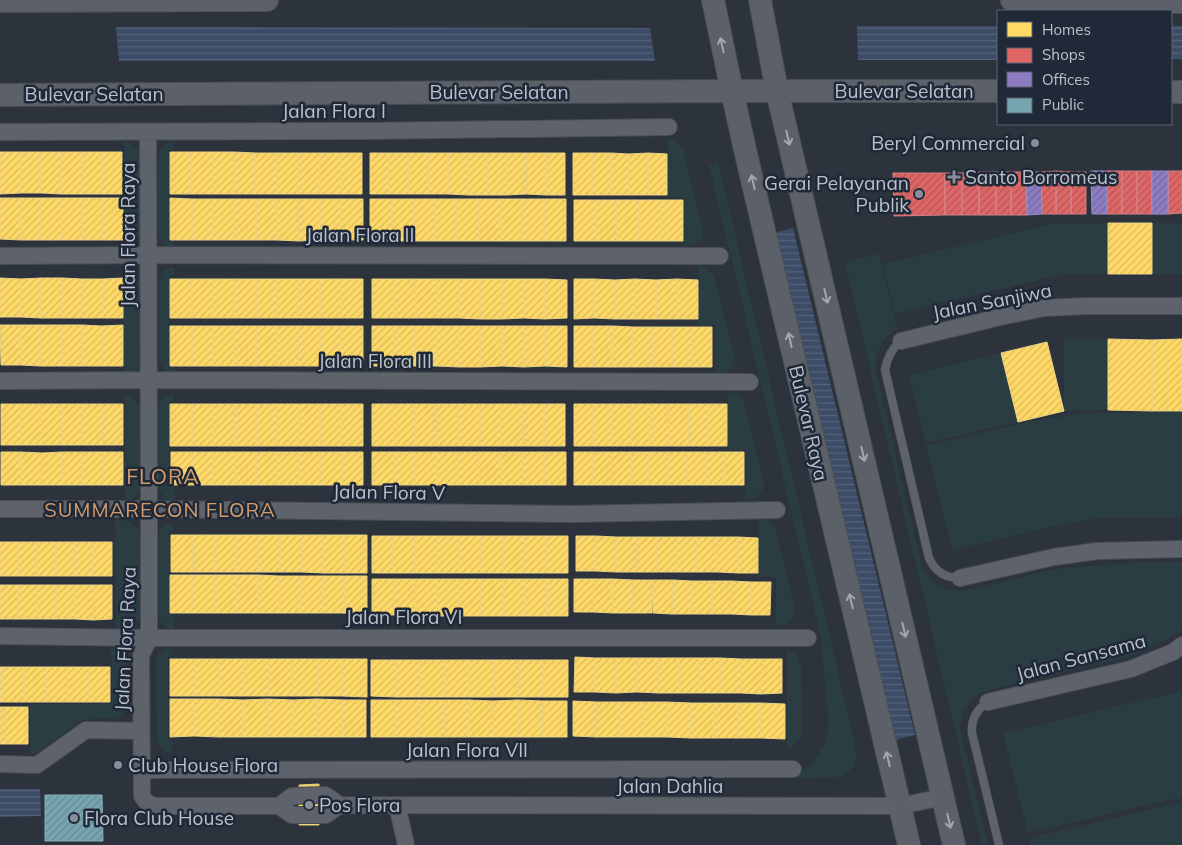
<svg xmlns="http://www.w3.org/2000/svg" width="1182" height="845" viewBox="0 0 1182 845" font-family="Mulish,sans-serif">
<defs>
<pattern id="water-rules" width="6" height="5" patternUnits="userSpaceOnUse" patternTransform="scale(1.25)"><rect width="6" height="5" fill="#3c4c66"/><path d="M0 2.5h6" fill="none" stroke="#56647b"/></pattern>
<pattern id="homes-hatch" width="6" height="6" patternUnits="userSpaceOnUse" patternTransform="scale(1.25)"><rect width="6" height="6" fill="#ffd966"/><path d="M-1 1l2-2M0 6l6-6M5 7l2-2" fill="none" stroke="#d7b95e"/></pattern>
<pattern id="shops-hatch" width="6" height="6" patternUnits="userSpaceOnUse" patternTransform="scale(1.25)"><rect width="6" height="6" fill="#e06666"/><path d="M-1 1l2-2M0 6l6-6M5 7l2-2" fill="none" stroke="#ae595a"/></pattern>
<pattern id="offices-hatch" width="6" height="6" patternUnits="userSpaceOnUse" patternTransform="scale(1.25)"><rect width="6" height="6" fill="#8e7cc3"/><path d="M-1 1l2-2M0 6l6-6M5 7l2-2" fill="none" stroke="#74689b"/></pattern>
<pattern id="public-hatch" width="6" height="6" patternUnits="userSpaceOnUse" patternTransform="scale(1.25)"><rect width="6" height="6" fill="#76a5af"/><path d="M-1 1l2-2M0 6l6-6M5 7l2-2" fill="none" stroke="#668a92"/></pattern>
</defs>
<rect width="100%" height="100%" fill="#2d333c"/>
<path fill="#2a3d42" d="M668,138L673,139L683,148L703,230C701,242 697,245 684,246V197H667Z
M124,141L129,142L139,151L140,236C136,242 132,248 124,248Z
M173,142V150H169V242L174,241V248H168L162,243L158,235V155C160,147 165,143 173,142Z
M718,162L851,727C853,738 860,757 853,767C850,771 845,774 841,777L777,778L798,773L812,765L823,747L827,736L828,717L821,637L709,164Z
M1108,223V274H1065L895,314L883,264L1052,224Z
M1152,223H1182V274H1152Z
M879,254L897,329C882,337 877,350 875,367L921,563C928,584 941,591 963,591L1056,569L1143,562H1182V629L1166,640L1128,657L988,690C970,697 960,710 960,730L988,845H982L845,262Z
M699,266L704,267L714,275L735,357C732,370 728,373 715,374V325H698Z
M172,267L174,268V275L170,276L169,367H174V374C166,373 163,368 159,361V280C161,273 164,269 172,267Z
M124,269C131,270 135,274 139,279L140,364C136,371 132,374 124,376Z
M1064,339H1108V410L1064,411Z
M1001,353L1018,422L926,443L909,375Z
M728,392C736,393 739,395 744,401L764,483C762,496 757,498 745,499V450L728,451Z
M171,394H173V402L169,403L170,487H174V501C165,501 162,495 158,488V407C160,399 164,397 171,394Z
M125,395L130,396L140,405V490C137,496 132,501 125,502Z
M1182,412V517L1098,518L1044,528L952,550L926,446L1018,424L1082,413Z
M759,518L765,519L775,527L795,609C793,622 788,625 776,626V577H759Z
M115,520C127,520 133,522 140,531L141,616C135,626 127,628 116,628Z
M171,523H173V531H169V615H174V629C165,629 162,624 158,616V535C160,528 163,525 171,523Z
M111,648C117,648 122,650 125,655C129,662 127,694 127,704C125,726 96,715 81,721L38,752L30,755V704H112Z
M172,648V655L168,656V740H172L173,754C164,753 161,748 157,741L156,660C159,652 163,648 172,648Z
M787,649C796,652 799,657 801,667L802,734C799,742 795,746 787,748Z
M1182,691V797L1028,833L1003,733Z
M1182,802V845H1031L1029,838Z"/>
<path fill="url(#water-rules)" d="M857,26H998V60H858Z
M1171,26H1182V59H1171Z
M116,27L650,28L655,61H119Z
M793,228L915,735L896,740L774,233Z
M0,789H40L41,816L0,817Z"/>
<path fill="url(#homes-hatch)" stroke="#ead285" d="M0,152H21V193L0,194Z
M21,152H41V193H21Z
M41,152H61V194L41,193Z
M61,152H82V194H61Z
M82,152H102V194H82Z
M102,152H122V194H102Z
M170,152H191V194H170Z
M191,152H213V194H191Z
M213,152H234V194H213Z
M234,152L255,153V194H234Z
M255,153H277V194H255Z
M277,153H298V194H277Z
M298,153H320L319,194H298Z
M320,153H341V194H319Z
M341,153H362V194H341Z
M370,153H389V194H370Z
M389,153H409V194H389Z
M409,153H429V194H409Z
M429,153H448V194H429Z
M448,153H468V195L448,194Z
M468,153H487V195H468Z
M487,153H507V195H487Z
M507,153H527L526,194L507,195Z
M527,153H546V195L526,194Z
M546,153H565V195H546Z
M573,153H592V195H573Z
M592,153H611V195H592Z
M611,153L629,154V195H611Z
M648,153L667,154V195H648Z
M648,153V195H629V154Z
M0,198H21V240L0,239Z
M21,198H41V240H21Z
M41,198H61L62,240H41Z
M61,198H82V240H62Z
M82,198H102V240H82Z
M102,198H123V240H102Z
M170,198L192,199V240H170Z
M192,199H213V240H192Z
M213,199H234V240H213Z
M234,199H256V240H234Z
M256,199H277V240H256Z
M277,199H298L299,241L277,240Z
M298,199H320V240L299,241Z
M320,199H341V240H320Z
M341,199H363V240H341Z
M370,199H392V241H370Z
M392,199H414V241H392Z
M414,199H435V241H414Z
M435,199H457V241H435Z
M457,199H479V241H457Z
M479,199H501V241H479Z
M501,199H522V241H501Z
M522,199H544V241H522Z
M544,199H566V241H544Z
M574,200H596V241H574Z
M596,200H617V241H596Z
M617,200H639V241H617Z
M639,200H661V241H639Z
M661,200H683V241H661Z
M1108,223H1152V274H1108Z
M0,278L21,279V317H0Z
M41,278V318L21,317V279Z
M41,278H62V318H41Z
M62,278L82,279V318H62Z
M123,278V318H103V279Z
M82,279H103V318H82Z
M170,279H191L192,318H170Z
M191,279H213V318H192Z
M213,279H234V318H213Z
M234,279H256V318H234Z
M256,279H277V318H256Z
M277,279H298V318H277Z
M298,279H320V318H298Z
M320,279H341V318H320Z
M341,279H363V318H341Z
M372,279H394V318H372Z
M394,279H415L416,318H394Z
M415,279H437V318H416Z
M437,279H459V318H437Z
M459,279H480V319L459,318Z
M480,279H502V319H480Z
M502,279H524V318L502,319Z
M524,279H545V319L524,318Z
M545,279L567,280V318L545,319Z
M574,279H594V318L574,319Z
M594,279L615,280V319L594,318Z
M635,279V319H615V280Z
M635,279L656,280V319H635Z
M677,279V319H656V280Z
M677,279L698,280V319H677Z
M0,325H21V365H1Z
M21,325H41V366L21,365Z
M41,325H62V366H41Z
M62,325H82V366H62Z
M82,325L102,326V366H82Z
M123,325V366H102V326Z
M170,326H192V366H170Z
M192,326H213V366H192Z
M213,326H234V366H213Z
M234,326H256V366H234Z
M256,326H277V366H256Z
M277,326H299L298,366H277Z
M299,326H320V366H298Z
M320,326H341V366H320Z
M341,326H363V366H341Z
M372,326H394V366H372Z
M394,326H415V366H394Z
M415,326H437V366H415Z
M437,326H459V367L437,366Z
M459,326H480V367H459Z
M480,326H502V366L480,367Z
M502,326H524V367L502,366Z
M524,326H545V366L524,367Z
M545,326H567V367L545,366Z
M574,326H593V367H574Z
M593,326H613V367H593Z
M613,326L633,327V367H613Z
M633,327H652L653,367H633Z
M652,327H672V367H653Z
M672,327H692V367H672Z
M692,327H712V367H692Z
M1108,339L1152,340V411L1108,410Z
M1182,339V411H1152V340Z
M1047,342L1064,411L1018,422L1001,353Z
M1,404H21V445H1Z
M21,404H41L42,445H21Z
M41,404H62V445H42Z
M62,404H82V445H62Z
M82,404H102L103,445H82Z
M102,404H123V445H103Z
M170,404H192V446H170Z
M192,404H213V446H192Z
M213,404H234L235,446H213Z
M234,404H256V446H235Z
M256,404H277V446H256Z
M277,404H299V446H277Z
M299,404H320V446H299Z
M320,404H341V446H320Z
M341,404H363V446H341Z
M372,404H393L394,446H372Z
M393,404H415V446H394Z
M415,404H436L437,446H415Z
M436,404H458V446H437Z
M458,404H480V446H458Z
M480,404H501V446H480Z
M501,404H522L523,446H501Z
M522,404H544V446H523Z
M544,404H565V446H544Z
M574,404H593V446H574Z
M593,404H612V446H593Z
M612,404H631V446H612Z
M631,404H650V446H631Z
M650,404H669L670,446H650Z
M669,404H688L689,446H670Z
M688,404H708V446H689Z
M708,404H727V446H708Z
M1,452H21V485H1Z
M21,452L42,453L41,485H21Z
M62,452H82V485H62Z
M62,452V485H41L42,453Z
M82,452H103V485H82Z
M103,452H123V485H103Z
M171,452H192V485H171Z
M192,452H213V485H192Z
M213,452H235V485H213Z
M235,452H256V485H235Z
M256,452H277V485H256Z
M277,452H299V485H277Z
M299,452H320V485H299Z
M320,452H342V485H320Z
M342,452H363V485H342Z
M372,452H394V485H372Z
M394,452H415V485H394Z
M415,452H437V485H415Z
M437,452H458V485H437Z
M458,452H479L480,485H458Z
M479,452H501V485H480Z
M501,452H523V485H501Z
M523,452H544V485H523Z
M544,452H566V485H544Z
M574,452H593V485H574Z
M593,452H611L612,485H593Z
M611,452H631V485H612Z
M631,452H649V485H631Z
M649,452H668V485H649Z
M668,452H687V485H668Z
M687,452H706V485H687Z
M706,452H725V485H706Z
M725,452H744V485H725Z
M171,535H192L193,572H171Z
M192,535H214V572H193Z
M214,535H236V572H214Z
M236,535H258V572H236Z
M258,535H280V572H258Z
M280,535H302V572H280Z
M302,535H323V573L302,572Z
M323,535H345V573H323Z
M345,535H367V573H345Z
M372,536H393V573H372Z
M393,536H415V573H393Z
M415,536H437V573H415Z
M437,536H459V573H437Z
M459,536H481V573H459Z
M481,536H503V573H481Z
M503,536H524V573H503Z
M524,536H546V573H524Z
M546,536H568V573H546Z
M576,536H596V571H576Z
M596,536L616,537V572L596,571Z
M616,537H637L636,572H616Z
M637,537H657V572H636Z
M657,537H677V572H657Z
M677,537H697V572H677Z
M697,537H718L717,572H697Z
M718,537H738V573L717,572Z
M738,537L758,538V573H738Z
M0,542H18V576H0Z
M18,542H37V576H18Z
M37,542H56V576H37Z
M56,542H75L74,576H56Z
M75,542H93V576H74Z
M93,542H112V576H93Z
M170,575H192V613H170Z
M192,575H214V613H192Z
M214,575H236V613H214Z
M236,575H258V613H236Z
M258,575L279,576L280,613H258Z
M279,576H301V613H280Z
M301,576H323V613H301Z
M323,576H345V613H323Z
M345,576H367V613H345Z
M372,579H394V615H372Z
M394,579H415L416,615H394Z
M415,579H437V616L416,615Z
M437,579H459V616H437Z
M459,579H481V616H459Z
M481,579H503V616H481Z
M503,579H525V616H503Z
M525,579H546L547,616H525Z
M546,579H568V616H547Z
M574,579H594L593,612H574Z
M594,579H613V613L593,612Z
M613,579L633,580L632,613H613Z
M633,580H653L652,613H632Z
M653,580H673L672,614L653,613Z
M673,580L692,581V614H672Z
M692,581H712V614H692Z
M712,581H732L731,614H712Z
M732,581L751,582V615L731,614Z
M751,582H771L770,615H751Z
M0,585H18V619H0Z
M18,585H37V619H18Z
M37,585H56V619H37Z
M56,585H75V619H56Z
M75,585H94L93,620L75,619Z
M94,585H112V619L93,620Z
M575,657L595,658V692H574Z
M595,658H616V693L595,692Z
M616,658H637V692L616,693Z
M637,658H658V693L637,692Z
M658,658H679V693H658Z
M679,658H699V693H679Z
M699,658H720V693H699Z
M720,658L741,659V693H720Z
M170,659H195V696H170Z
M195,659H219V696H195Z
M219,659H244V696H219Z
M244,659H269V696H244Z
M269,659H293V696H269Z
M293,659H318V696H293Z
M318,659H342V696H318Z
M342,659H367V697L342,696Z
M741,659H762L761,694L741,693Z
M762,659H782V693L761,694Z
M371,660H396V697L371,696Z
M396,660H420V697H396Z
M420,660H445V697H420Z
M445,660H469V697H445Z
M469,660H494V697H469Z
M494,660H519L518,697H494Z
M519,660H543V697H518Z
M543,660H568V697H543Z
M0,667H3V702H0Z
M3,667H24V702H3Z
M24,667H46V702H24Z
M46,667H67L68,702H46Z
M67,667H89V702H68Z
M89,667H110V702H89Z
M170,699H194V736L170,737Z
M194,699H219V737L194,736Z
M219,699L243,700V737H219Z
M268,699V737H243V700Z
M268,699L293,700V737H268Z
M317,699V737H293V700Z
M317,699L342,700V737H317Z
M342,700H366V737H342Z
M371,700H395V737H371Z
M395,700H420V737H395Z
M420,700H444L445,737H420Z
M444,700H469V737H445Z
M469,700L493,701L494,737H469Z
M518,700L543,701L542,737H518Z
M518,700V737H494L493,701Z
M543,701H567V737H542Z
M573,701L597,702L596,737L573,736Z
M597,702H620V737H596Z
M620,702H644V737H620Z
M644,702H667V737H644Z
M667,702L691,703L690,738L667,737Z
M691,703H714V738H690Z
M714,703H738V738H714Z
M738,703H761V738H738Z
M761,703L785,704V739L761,738Z
M0,707H5L6,744H0Z
M5,707H28V744H6Z
M319,784V825H299V785Z"/>
<path fill="url(#shops-hatch)" stroke="#d48185" d="M1056,171V214H1042L1041,172Z
M1056,171L1071,172V214H1056Z
M1107,171H1122V214H1107Z
M1122,171H1137V214H1122Z
M1137,171H1152V214H1137Z
M1168,171H1182V213L1168,214Z
M979,172V215H962V173Z
M979,172H996V215H979Z
M996,172H1011V215H996Z
M1011,172H1026L1027,215H1011Z
M1071,172H1086V214H1071Z
M893,173H945V215L894,216Z
M945,173H962V215H945Z"/>
<path fill="url(#offices-hatch)" stroke="#9b90c6" d="M1091,171H1107V214H1092Z
M1152,171H1168V214H1152Z
M1026,172H1041L1042,214L1027,215Z"/>
<path fill="url(#public-hatch)" stroke="#8aadb8" d="M45,795H102L103,841H45Z"/>
<g fill="none" stroke-linecap="round" stroke-linejoin="round">
<g stroke="#4a4e54" stroke-width="9">
<path id="lane" d="M901,341C891,349 887,358 885,370L929,558C935,572 945,578 960,578
M988,702C977,709 971,719 972,733L999,845"/>
</g>
<g stroke="#4a4e54" stroke-width="18">
<path id="street" d="M0,132L367,131L669,127
M148,132L149,509V638L141,656L142,796C145,802 149,805 156,806H279
M0,256L148,255L720,256
M901,341L1000,317L1044,308L1086,306H1182
M0,381L149,380L750,382
M0,509H149L572,514L777,510
M960,578L1054,557L1097,551L1182,549
M0,636L149,638H808
M988,702L1131,669L1173,652L1182,645
M0,764L37,765L86,730L141,731
M141,770L793,769
M325,795L340,805L326,815H292L279,806L292,796Z
M340,805L900,806L943,797
M397,805L406,845"/>
</g>
<g stroke="#4a4e54" stroke-width="24">
<path id="secondary" d="M713,0L732,91L746,154L909,845
M760,0L777,91L954,845
M1012,0L1182,2
M0,1L267,0
M1171,92H1182
M0,95L732,91H998"/>
</g>
<use href="#lane" stroke="#5e626a" stroke-width="8"/>
<use href="#street" stroke="#5e626a" stroke-width="16"/>
<use href="#secondary" stroke="#5c6068" stroke-width="22"/>
</g>
<defs><path id="oneway-shaft" d="M-6 0H5M1.5-3L5.5 0L1.5 3" fill="none" stroke-width="1.6" stroke-linecap="round" stroke-linejoin="round" transform="scale(1.25)"/></defs>
<g stroke="#a2a8b3">
<use href="#oneway-shaft" transform="translate(722 45) rotate(-102)"/>
<use href="#oneway-shaft" transform="translate(788 138) rotate(77)"/>
<use href="#oneway-shaft" transform="translate(753 182) rotate(-103)"/>
<use href="#oneway-shaft" transform="translate(826 296) rotate(77)"/>
<use href="#oneway-shaft" transform="translate(790 340) rotate(-103)"/>
<use href="#oneway-shaft" transform="translate(863 454) rotate(77)"/>
<use href="#oneway-shaft" transform="translate(851 601) rotate(-103)"/>
<use href="#oneway-shaft" transform="translate(904 630) rotate(77)"/>
<use href="#oneway-shaft" transform="translate(888 759) rotate(-103)"/>
<use href="#oneway-shaft" transform="translate(949 821) rotate(77)"/>
</g>
<g fill="#888f9a" stroke="#202937" stroke-width="2">
<circle cx="1035" cy="143" r="5"/>
<path d="M951.5 169.5h5v5h5v5h-5v5h-5v-5h-5v-5h5z"/>
<circle cx="919" cy="194" r="5"/>
<circle cx="118" cy="765" r="5"/>
<circle cx="309" cy="805" r="5"/>
<circle cx="74" cy="818" r="5"/>
</g>
<g text-anchor="middle" stroke-width="5" stroke-linejoin="round" paint-order="stroke">
<g font-size="19" fill="#b9c0cc" stroke="#202937">
<text x="904" y="98">Bulevar Selatan</text>
<text x="499" y="99">Bulevar Selatan</text>
<text x="94" y="101">Bulevar Selatan</text>
<text x="334" y="118">Jalan Flora I</text>
<text transform="translate(128 235) rotate(-90)" y="7">Jalan Flora Raya</text>
<text x="360" y="242">Jalan Flora II</text>
<text transform="translate(992 301) rotate(-11)" y="7">Jalan Sanjiwa</text>
<text x="375" y="368">Jalan Flora III</text>
<text transform="translate(809 423) rotate(77)" y="7">Bulevar Raya</text>
<text transform="translate(389 492) rotate(1)" y="7">Jalan Flora V</text>
<text x="404" y="624">Jalan Flora VI</text>
<text transform="translate(125 639) rotate(-87)" y="7">Jalan Flora Raya</text>
<text transform="translate(1081 657) rotate(-15)" y="7">Jalan Sansama</text>
<text x="467" y="757">Jalan Flora VII</text>
<text x="670" y="793">Jalan Dahlia</text>
</g>
<g font-size="19" fill="#b9c0cc" stroke="#202937" text-anchor="start">
<text x="1025" y="150" text-anchor="end">Beryl Commercial</text>
<text x="965" y="184">Santo Borromeus</text>
<text x="909" y="190" text-anchor="end">Gerai Pelayanan<tspan x="909" dy="22">Publik</tspan></text>
<text x="128" y="772">Club House Flora</text>
<text x="319" y="812">Pos Flora</text>
<text x="84" y="825">Flora Club House</text>
</g>
<g font-size="20" letter-spacing="1" fill="#d39c6c" stroke="#202937">
<text x="160" y="517">SUMMARECON FLORA</text>
</g>
<g font-size="21" letter-spacing="1" fill="#d39c6c" stroke="#202937">
<text x="163" y="484">FLORA</text>
</g>
</g>
<rect x="997" y="10" width="175" height="115" fill="#202937" stroke="#5d6573"/>
<rect x="1007" y="22" width="25" height="15" fill="#ffd966" stroke="#5d6573"/>
<text x="1042" y="35" font-size="15" fill="#b9c0cc">Homes</text>
<rect x="1007" y="48" width="25" height="15" fill="#e06666" stroke="#5d6573"/>
<text x="1042" y="60" font-size="15" fill="#b9c0cc">Shops</text>
<rect x="1007" y="72" width="25" height="15" fill="#8e7cc3" stroke="#5d6573"/>
<text x="1042" y="85" font-size="15" fill="#b9c0cc">Offices</text>
<rect x="1007" y="98" width="25" height="15" fill="#76a5af" stroke="#5d6573"/>
<text x="1042" y="110" font-size="15" fill="#b9c0cc">Public</text>
</svg>
